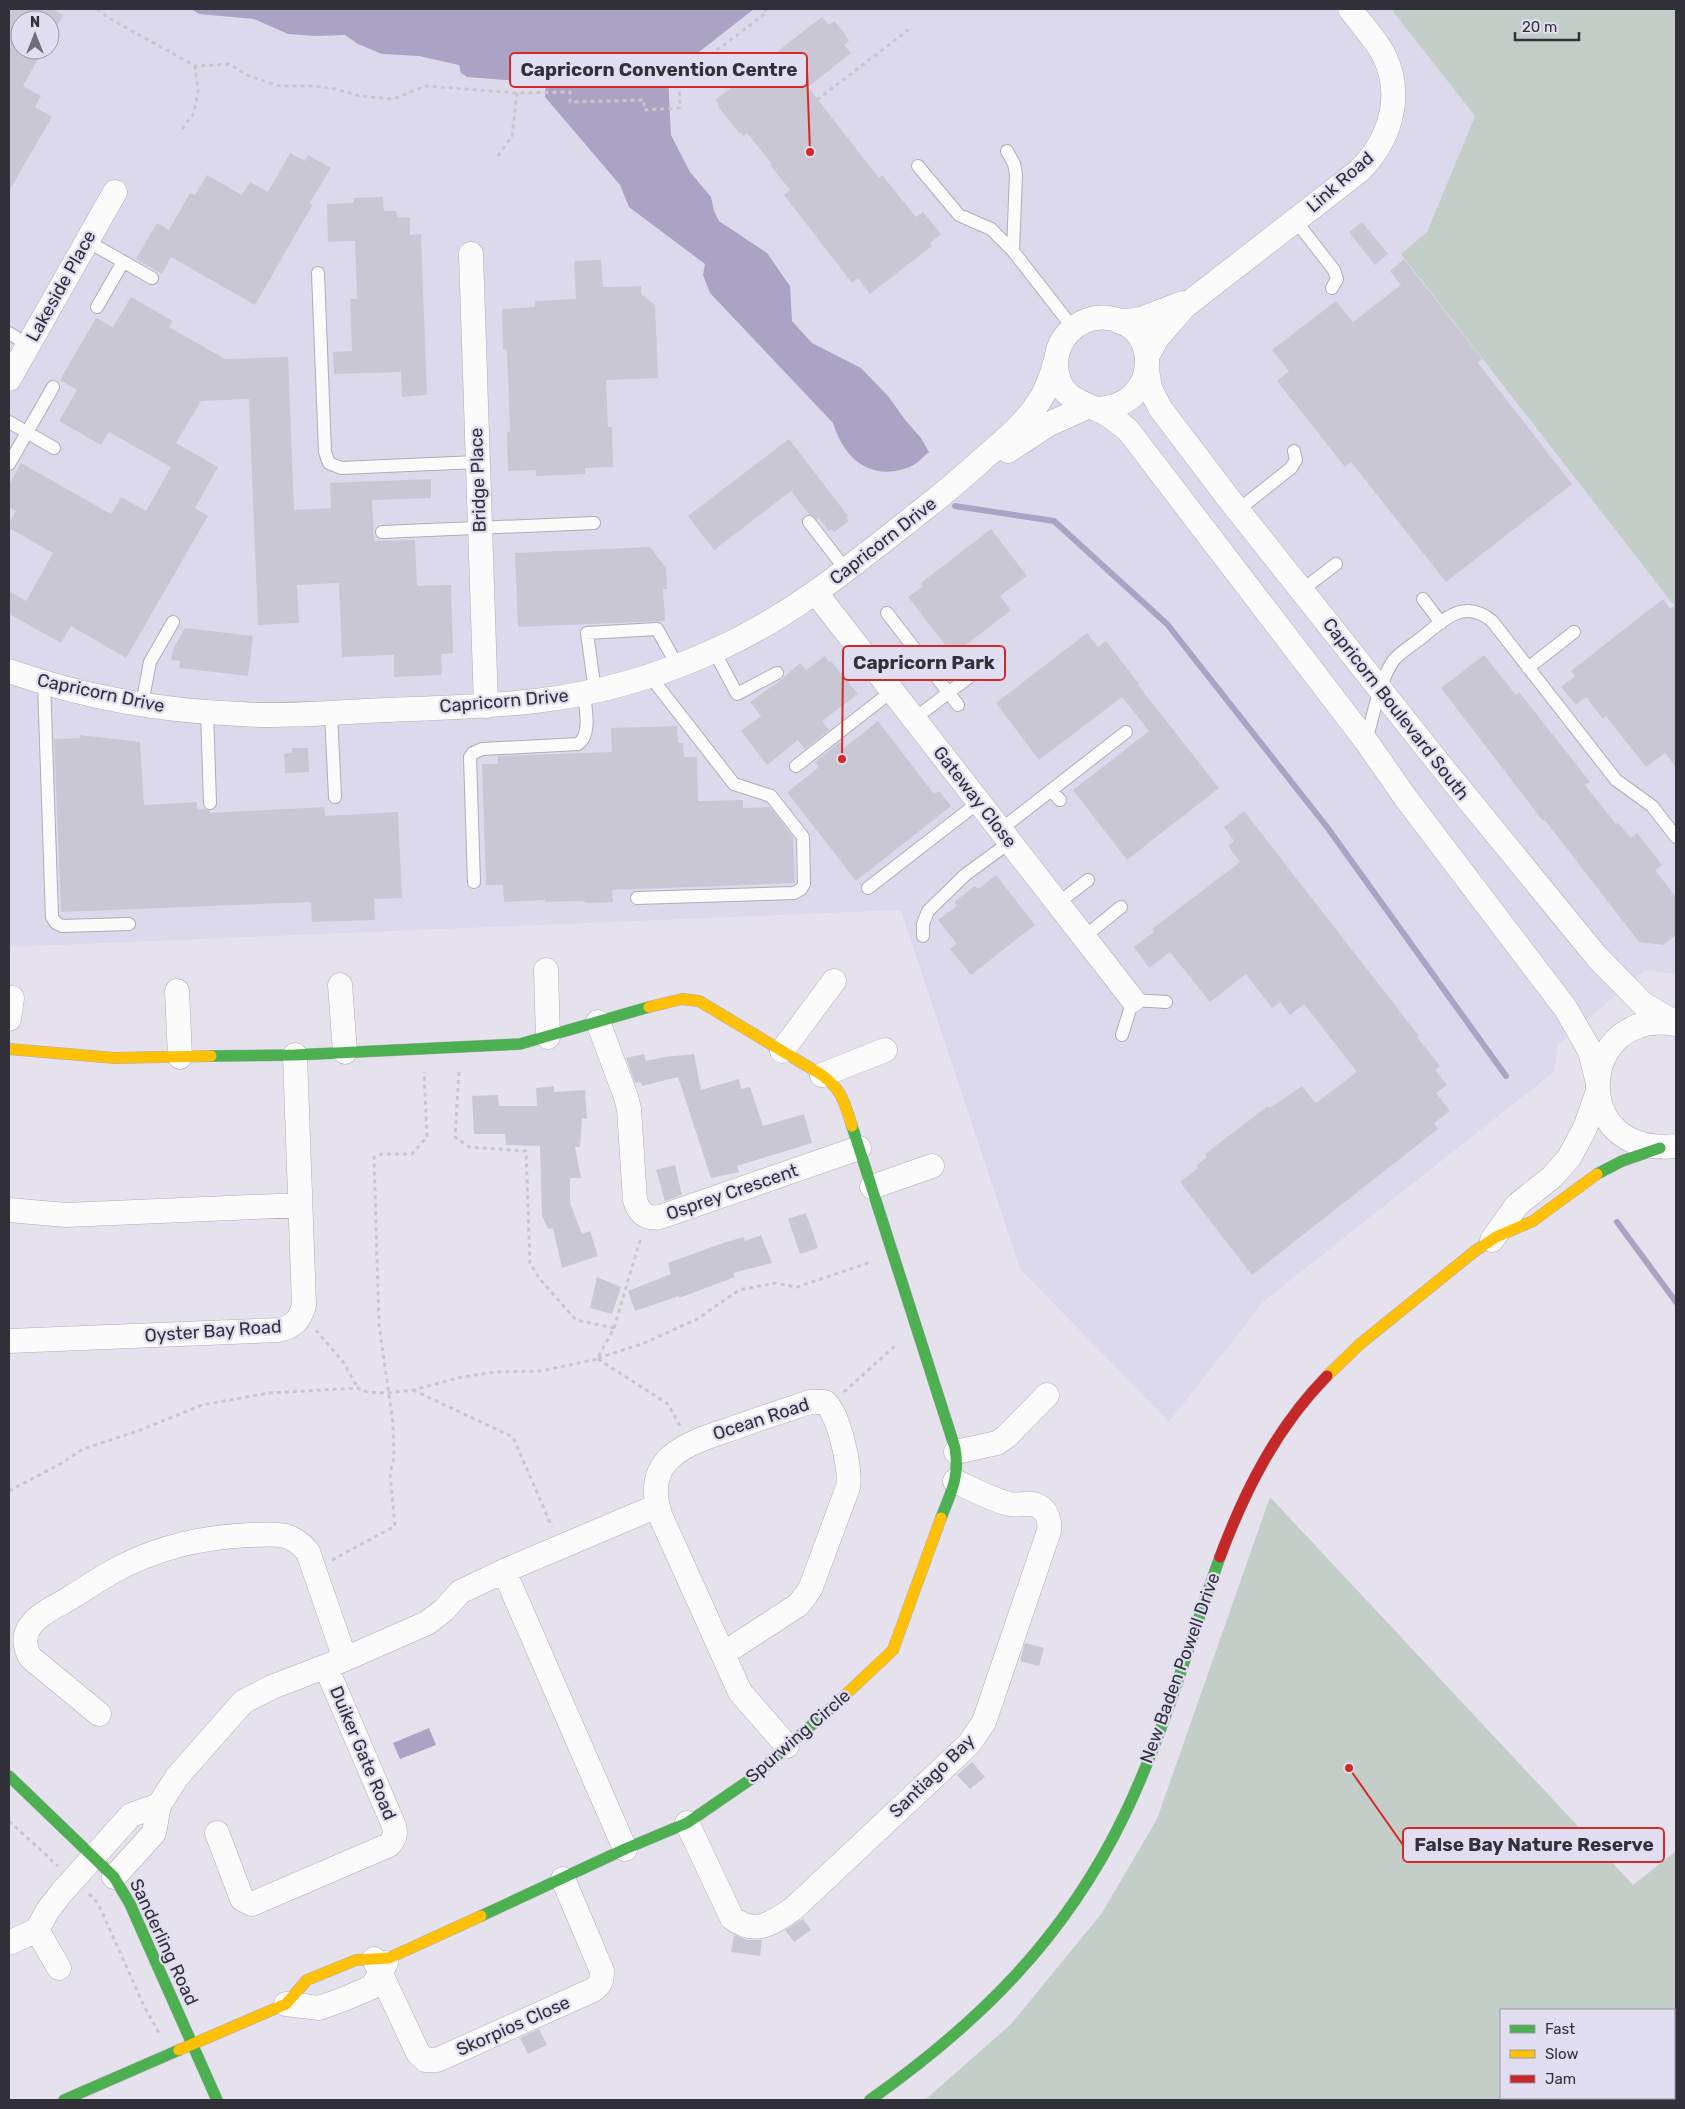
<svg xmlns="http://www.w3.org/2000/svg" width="1685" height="2109" viewBox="0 0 1685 2109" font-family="Rubik,sans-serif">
<rect width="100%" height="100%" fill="#e5e2ee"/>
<path fill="#ddd9ed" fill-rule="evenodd" d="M9,9H1391L1475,116L1427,232L1401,255L1676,608V974L1645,970L1558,1045L1554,1072L1264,1301L1169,1422L1020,1269L901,910L9,947ZM20,20H50V50H20Z"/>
<path fill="#c3cec8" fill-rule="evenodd" d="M1391,9H1676V608L1401,254L1427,232L1475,116Z
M1270,1497L1633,1885L1676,1851V2100H925L1011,2024L1102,1913L1157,1819ZM1501,2010H1674V2098H1501Z"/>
<path fill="#aba3c3" d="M191,9H754L668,76L671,135L690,172L711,197L714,211L719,221L767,253L790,286L792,321L812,343L861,368L888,396L906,421L921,438L929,452C923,457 915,466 907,468C869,481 844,458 833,423L710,293L703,275L705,264L629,207L620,185L545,97L546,83L467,77L461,73L459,65L419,56L382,54L358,44L345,35L316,36L288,34L254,19L199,14Z
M429,1728L436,1745L400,1759L393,1743Z"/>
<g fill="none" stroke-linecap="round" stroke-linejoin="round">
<path stroke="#aba3c3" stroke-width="6" d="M955,506L1054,521L1167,624L1327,827L1506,1076
M1617,1222L1676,1302"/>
</g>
<path fill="#cac7d4" d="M9,9H53L63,15L50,38V20H20V50H43L23,86L41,96L35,107L52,117L9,191Z
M822,17L829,25L834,21L843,31L849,41L844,45L851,53L808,87L879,178L882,175L916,217L923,212L941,234L930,243L932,246L870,294L858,278L852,283L784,195L790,190L770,165L772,164L747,133L743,136L740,132L739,133L717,105L719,104L715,100Z
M290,153L305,161L308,155L331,168L309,204H313L255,305L171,257L162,274L136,259L157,223L169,230L190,193L195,195L207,175L242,195L250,182L268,192Z
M383,197L384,211H396L397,218L410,217V235L421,234L427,395L402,397L401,372L334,374L333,352L352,351L350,299H357L355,241L328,242L327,204L354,203V198Z
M1362,222L1388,254L1375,265L1349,232Z
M1404,259L1482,359L1478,363L1572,484L1446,582L1351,462L1345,467L1277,381L1289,371L1272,350L1336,301L1353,322L1401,285L1390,271Z
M601,260L603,287L641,286V294L655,305L658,378L606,380L608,427H612L613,467L585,468V474L536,476V470L508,471L507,432L510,431L507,349L503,350L502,309L535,307V301L576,299L574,261Z
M131,297L173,321L169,327L225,359L288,357L294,510L331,508L330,483L431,479V498L372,500L374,541L415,540L417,586L451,585L453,653L441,654L442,675L394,677V655L342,657L339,583L297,585L299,623L258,625L249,399L201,401L176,443L218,467L195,508L208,516L126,658L71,626L61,643L9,614V591L26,601L53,553L9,528V523L16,511L9,507V485L21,463L111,514L121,497L146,511L171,467L109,432L101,445L59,421L77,390L60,380L96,318L113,327Z
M789,439L848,516L846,518L849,521L834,532L831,529L829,531L819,518L817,520L809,514L791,491L714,550L688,516Z
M991,529L1027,576L1000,596L1011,610L953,655L908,597L923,586L921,583Z
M650,547L666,568L667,589H663L665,621L518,627L515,553Z
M1663,599L1670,609L1676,604V767L1665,753L1646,767L1606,716L1603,719L1586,697L1576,705L1561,687L1575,676L1571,671Z
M185,628L253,636L248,676L179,668L180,661L171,660L173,649Z
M1087,633L1098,647L1106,641L1139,684L1138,685L1219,788L1127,860L1073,790L1149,731L1122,697L1039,760L996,703Z
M1484,655L1516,695L1519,692L1590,782L1585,785L1616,824L1618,823L1631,838L1637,833L1662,865L1655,870L1676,897V935L1663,945L1639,942L1544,819L1543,821L1441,688Z
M825,656L829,662L831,661L858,694L822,721L829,730L805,749L798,740L767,765L741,731L761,716L750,702L781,680L800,663L806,670Z
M878,721L934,794L939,791L951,806L856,881L787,792L819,767L815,762L840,742L844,748Z
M677,726L678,743H683L684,757H697L698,801L743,800V808L770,807L793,837L795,883L612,890L613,902L587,903L582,901L545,902V900L504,902L503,885H486L482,764H498V756L612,752L611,728Z
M80,735L140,742L144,805L197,802V810L205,809L210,811V813L324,807L325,816L398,812L402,898L374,899L375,920L312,922L311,902L61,912L54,739L80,738Z
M292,748H308L309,772L285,773L284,754L292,753Z
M1244,811L1419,1036L1417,1037L1440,1066L1435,1070L1447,1085L1436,1093L1450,1111L1434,1123L1438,1129L1252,1275L1180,1182L1198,1168L1196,1166L1207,1157L1205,1154L1268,1106L1270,1108L1302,1086L1316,1103L1357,1072L1304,1004L1290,1015L1280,1002L1272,1008L1246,974L1210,1002L1170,952L1149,968L1134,947L1154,932L1152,929L1240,862L1228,846L1234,841L1224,827Z
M996,875L1035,925L971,975L950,949L957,944L938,920L957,906L954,902L975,886L978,889Z
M644,1054L646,1061L665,1057L694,1054L701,1090L739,1079L741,1089L750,1087L763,1126L804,1114L812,1143L737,1166L739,1172L711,1178L678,1077L642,1086L640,1082L635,1083L626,1058Z
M554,1086V1092L585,1090L587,1119L582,1118L580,1147H575L581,1178H570V1203L582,1234L590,1231L598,1256L562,1268L553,1228L548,1229L542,1216L540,1146L506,1145L505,1134H474L472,1096L498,1095L499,1106H537L536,1088Z
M675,1165L682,1195L665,1201L656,1170Z
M806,1213L818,1248L800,1254L788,1219Z
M761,1235L772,1263L733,1273L735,1277L679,1298V1296L635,1311L628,1291L671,1274L668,1263L723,1243L744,1237L745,1241Z
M597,1277L621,1287L612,1314L590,1308Z
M1025,1643L1044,1648L1039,1666L1020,1661Z
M972,1762L985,1777L970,1789L957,1775Z
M803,1919L811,1930L794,1942L785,1930Z
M734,1935L748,1940H762L760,1956L731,1952Z
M539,2029L547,2045L528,2054L520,2038Z"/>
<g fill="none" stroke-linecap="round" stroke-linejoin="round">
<g stroke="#afadb6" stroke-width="14">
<path id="lane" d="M1007,151L1014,164L1016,174L1013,251
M918,166L959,215L991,229L1013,251L1073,328
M1295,220L1334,270L1337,279L1332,288
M87,241L152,278
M318,273L325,452L329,463L341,468L477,462
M97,307L123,262
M9,333L28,345
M9,422L54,448
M9,464L53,387
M1238,510L1291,468L1296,460L1294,451
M809,522L846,570
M382,532L594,523
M1302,590L1336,564
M1423,599L1441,623
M887,613L958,705
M714,651L737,694L777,673
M1528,668L1574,632
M44,683L52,917L56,923L62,926L129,924
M595,691L587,633L657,629L677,665
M142,704L150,662L173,622
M207,712L210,803
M331,712L335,797
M914,719L973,674
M1366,741C1373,717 1379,682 1393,661C1399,653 1411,646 1420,639C1443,621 1463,597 1492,621L1616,780L1652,806L1676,837
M796,766L892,691
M1051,790L1060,800
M1000,830L1126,732
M474,882L470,757L473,753L482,749L578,744C592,735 585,707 584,693
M868,888L979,802
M637,898L794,893L801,889L804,884L803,837L771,796L734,784L650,676
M1058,903L1088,880
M923,936V924L928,911L965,875L1010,842
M1084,937L1121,907
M1122,1035L1133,1000L1166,1002"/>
</g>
<g stroke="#afadb6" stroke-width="25">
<path id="street" d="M471,254L486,706
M1120,322L1141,319L1183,303
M1147,357L1157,338L1185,306L1359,171C1390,140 1404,97 1384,55C1375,38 1361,24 1350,9
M1147,370L1150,388L1160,408L1229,499L1441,766L1597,957L1643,1004L1676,1023
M9,379L115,192
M1097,409C1160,407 1163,326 1109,318C1093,316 1078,322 1068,333C1060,342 1056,353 1056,365C1057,393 1074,400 1096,409C1108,413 1118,422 1128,430L1366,741L1405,797L1566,1009L1590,1051L1597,1079
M1008,451L1049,424L1087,407
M816,593L1133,1000
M9,671C83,697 161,711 240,714C289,717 339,712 388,710C437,708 486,707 535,701C597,694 659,676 716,650C790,617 853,565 916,515C940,497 962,478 984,458C1004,441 1023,425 1038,403C1047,390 1052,375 1056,360
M546,970L548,1037
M340,985L345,1052
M177,991L180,1057
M9,1019L12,998
M598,1022L626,1097L629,1109L635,1200C639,1213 646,1219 660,1217L859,1148
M1675,1024C1578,1007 1566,1158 1676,1146
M782,1051L834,981
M822,1075L885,1050
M872,1187L932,1166
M9,1210L66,1215L300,1205
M1492,1240L1517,1205L1552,1177L1569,1158L1585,1128L1597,1094
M9,1341L278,1330C294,1327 300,1320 304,1305L295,1055
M956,1452L997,1443L1007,1436L1047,1395
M504,1571L657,1506
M723,1654L798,1605L806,1595L811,1587L848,1487C851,1468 839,1414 825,1402H810C786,1410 761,1418 737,1427C692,1442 639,1455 661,1517L740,1692L787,1746
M99,1714L31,1658C26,1650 23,1639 28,1630C35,1615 57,1606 70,1598C84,1589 98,1580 112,1572C154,1548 203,1537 250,1535C276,1534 291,1531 308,1552L345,1659
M687,1823L732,1918C756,1936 772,1923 793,1909L969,1744L984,1722L1049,1531C1050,1522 1048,1512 1040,1507C1031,1501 1019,1506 1009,1504C990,1499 972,1489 955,1481
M217,1833L242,1899L252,1904L389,1845C395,1838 396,1834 394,1826L326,1667
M114,1877L154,1833L159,1805L177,1777L243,1702L272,1687L345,1659L427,1623L444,1610L460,1592L504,1571L625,1849
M37,1930L59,1968
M9,1943L37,1930L48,1910L62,1892L131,1815L159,1805
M374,1959L418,2053L425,2060H437L593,1990C601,1984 602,1981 602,1971L563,1879
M286,2004L319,2008L344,1999L372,1987L386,1963"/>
</g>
<g stroke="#afadb6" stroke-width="12">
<path id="fast" d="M211,1056L295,1055L520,1044L649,1007
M852,1126L955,1448C960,1477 951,1492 941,1518
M1597,1174L1622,1161L1660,1148
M9,1776L114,1877L130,1904L217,2100
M481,1916L625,1849L687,1823L751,1779L841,1699
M64,2100L179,2050
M870,2100C980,2022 1065,1938 1124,1816C1164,1733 1189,1643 1220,1557"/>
</g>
<g stroke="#afadb6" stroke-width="12">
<path id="slow" d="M649,1007L682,999L699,1001L822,1075C843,1091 844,1102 852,1126
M9,1049L115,1058L211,1056
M1327,1376L1360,1344L1475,1251L1496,1237L1533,1221L1597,1174
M841,1699L893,1650L941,1518
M179,2050L286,2004L307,1980L356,1960L389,1958L481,1916"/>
</g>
<g stroke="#afadb6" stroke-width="12">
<path id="jam" d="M1220,1557C1245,1490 1277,1427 1327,1376"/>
</g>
<path stroke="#c7c7ca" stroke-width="3" stroke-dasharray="4 4" stroke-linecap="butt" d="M97,9L107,17L195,66L229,64L249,76L279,86H313L336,89L360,96L393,99L426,86L517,93L570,92V102L644,100V110L680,108L679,79L767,12L764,9
M817,100L912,27
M182,129L194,113L198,91L195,66
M498,156L512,136L517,93
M459,1072L455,1137L469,1147L526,1151L530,1263L539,1278L576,1320L614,1328
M316,1330L343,1362L358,1388
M598,1358L642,1344L697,1319L739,1290L775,1283L797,1287L871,1262
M598,1359L668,1404L680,1426
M413,1390L513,1437L552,1527
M844,1392L897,1344
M9,1491L62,1463L83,1449L138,1431L202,1405L269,1393L358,1388L367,1392L388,1393L413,1390L462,1377L495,1372L541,1371L597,1359L614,1328L641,1237
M332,1560L395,1526L390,1473L394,1458L393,1423L379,1325L374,1157L382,1154H412L427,1137L424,1072
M9,1821L58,1866
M89,1894L98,1903L144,2006L159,2033"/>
<use href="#lane" stroke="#fbfbfc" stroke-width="12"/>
<use href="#street" stroke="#fbfbfc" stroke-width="24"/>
<use href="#fast" stroke="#4caf50" stroke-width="11"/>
<use href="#slow" stroke="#ffc107" stroke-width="11"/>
<use href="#jam" stroke="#c62828" stroke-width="11"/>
</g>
<g text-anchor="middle" stroke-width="4.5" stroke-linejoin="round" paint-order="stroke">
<g font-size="18" fill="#323038" stroke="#e2def2">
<text transform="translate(1340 182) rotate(-41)" y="6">Link Road</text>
<text transform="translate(61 286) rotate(-61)" y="6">Lakeside Place</text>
<text transform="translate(478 480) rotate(-92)" y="6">Bridge Place</text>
<text transform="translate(883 541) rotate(-38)" y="6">Capricorn Drive</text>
<text transform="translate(101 693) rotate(12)" y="6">Capricorn Drive</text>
<text transform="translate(504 701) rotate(-5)" y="6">Capricorn Drive</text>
<text transform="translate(1396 709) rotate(52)" y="6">Capricorn Boulevard South</text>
<text transform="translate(975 797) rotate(52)" y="6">Gateway Close</text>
<text transform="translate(732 1192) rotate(-19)" y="6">Osprey Crescent</text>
<text transform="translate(213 1331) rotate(-4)" y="6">Oyster Bay Road</text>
<text transform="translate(761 1419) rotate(-18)" y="6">Ocean Road</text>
<text transform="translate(1180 1668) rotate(-70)" y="6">New Baden Powell Drive</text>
<text transform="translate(798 1736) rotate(-41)" y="6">Spurwing Circle</text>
<text transform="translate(363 1753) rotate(67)" y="6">Duiker Gate Road</text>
<text transform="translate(932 1776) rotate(-44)" y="6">Santiago Bay</text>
<text transform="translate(164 1942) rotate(65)" y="6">Sanderling Road</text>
<text transform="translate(513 2026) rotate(-24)" y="6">Skorpios Close</text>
</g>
</g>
<path fill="none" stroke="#d62828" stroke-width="2" d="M810 152L807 70M842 759L843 663M1349 1768L1403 1845"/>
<g fill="#d62828" stroke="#e2def2" stroke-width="2">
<circle cx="810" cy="152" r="5"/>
<circle cx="842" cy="759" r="5"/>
<circle cx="1349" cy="1768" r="5"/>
</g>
<g fill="#e2def2" stroke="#d62828" stroke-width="2">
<rect x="510" y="53" width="297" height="34" rx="5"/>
<rect x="843" y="646" width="162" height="34" rx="5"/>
<rect x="1403" y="1828" width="261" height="34" rx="5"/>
</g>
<g font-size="19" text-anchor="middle" font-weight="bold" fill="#323038">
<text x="659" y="76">Capricorn Convention Centre</text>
<text x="924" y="669">Capricorn Park</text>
<text x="1534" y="1851">False Bay Nature Reserve</text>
</g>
<rect width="1685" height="2109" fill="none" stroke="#323038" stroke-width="20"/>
<rect x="1500" y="2009" width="175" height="90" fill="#e2def2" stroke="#9c98a8"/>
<rect x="1510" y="2025" width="25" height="8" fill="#4caf50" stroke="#9c98a8"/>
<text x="1545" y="2034" font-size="15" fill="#323038">Fast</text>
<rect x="1510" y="2050" width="25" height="8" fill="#ffc107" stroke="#9c98a8"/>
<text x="1545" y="2059" font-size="15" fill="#323038">Slow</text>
<rect x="1510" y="2075" width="25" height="8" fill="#c62828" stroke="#9c98a8"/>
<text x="1545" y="2084" font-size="15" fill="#323038">Jam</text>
<g transform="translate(35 35)"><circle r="24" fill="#e2def2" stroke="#9c98a8"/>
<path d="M0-4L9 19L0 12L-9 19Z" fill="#716e78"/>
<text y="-8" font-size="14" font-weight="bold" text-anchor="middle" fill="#323038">N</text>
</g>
<path d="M1515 32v8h64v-8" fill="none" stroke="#323038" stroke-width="2.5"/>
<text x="1522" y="32" font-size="15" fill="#323038" stroke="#e2def2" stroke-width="4" paint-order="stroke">20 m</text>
</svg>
